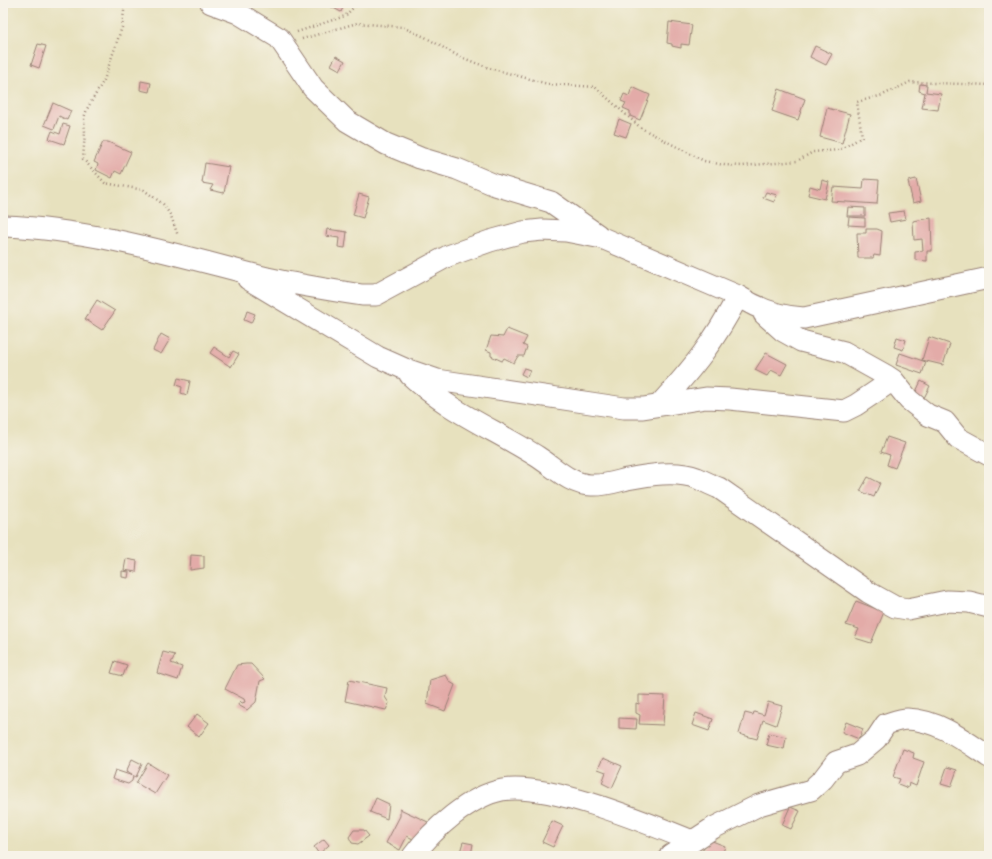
<svg xmlns="http://www.w3.org/2000/svg" width="992" height="859" viewBox="0 0 992 859" font-family="'IM FELL DW Pica',serif">
<rect width="100%" height="100%" fill="#f7f3e8"/>
<filter id="ink" filterUnits="userSpaceOnUse"><feTurbulence type="fractalNoise" baseFrequency=".025" numOctaves="2"/><feDisplacementMap in="SourceGraphic" scale="8" xChannelSelector="R" yChannelSelector="G"/><feConvolveMatrix kernelMatrix="1 2 1 2 8 2 1 2 1" color-interpolation-filters="sRGB"/></filter>
<filter id="wash" filterUnits="userSpaceOnUse"><feTurbulence type="fractalNoise" baseFrequency=".012" numOctaves="4" result="noise"/><feDisplacementMap in="SourceGraphic" scale="16" xChannelSelector="R" yChannelSelector="G"/><feGaussianBlur stdDeviation="0.9" result="paint"/><feColorMatrix in="noise" values="0 0 0 0 0 0 0 0 0 0 0 0 0 0 0 0 0 1.4 0 .05"/><feComposite in="paint" operator="in"/></filter>
<g filter="url(#wash)">
<rect width="100%" height="100%" fill="#e7e1be"/>
<g id="blocks">
<path fill="#e3aba8" d="M324,3H345L341,12Z
M669,22L692,25L689,45L681,44V48L672,46V44L667,43Z
M38,44L46,46L39,68L31,65Z
M815,46L832,54L826,65L810,57Z
M336,56L345,61L340,70L331,65Z
M141,81L151,83L149,92L140,90Z
M920,84L927,85L926,92L941,94L938,110L922,108L925,93L919,91Z
M632,87L650,95L640,120L630,116V111L623,108L626,103L621,101L624,94L629,96Z
M779,89L805,99L798,120L772,111Z
M53,103L71,111L67,120L59,116L54,129L44,125Z
M827,108L850,114L842,143L820,137Z
M619,119L631,124L626,137L614,133Z
M63,124L70,126L64,144L49,139L52,131L60,134Z
M103,142H108L131,152L121,174L115,171L112,178L96,170L98,164L94,162Z
M205,163L229,167L224,193L210,190L213,185L202,183Z
M864,179L879,180L877,204L831,201L833,187L863,189Z
M916,179L921,201L913,203L908,181Z
M822,180L829,182L825,199L808,195L810,186L820,189Z
M766,192L777,195L774,202L763,198Z
M359,194L369,197L363,218L353,215Z
M848,207L865,208V216H847Z
M904,211L906,219L890,222L888,213Z
M849,217L865,218V226L848,225Z
M931,218L932,251H927V261L915,260V252L923,251L922,239L914,240L913,221Z
M327,229L347,232L345,248L338,247L339,238L326,236Z
M866,229H877L882,231L880,256L874,255L873,258H858L857,233H866Z
M97,300L115,311L102,330L85,319Z
M247,311L255,314L251,323L244,320Z
M507,329L527,337L523,345L527,347L524,356H518L514,363L504,358L502,361L491,356V352L486,350L491,336L503,337Z
M161,334L170,339L161,354L153,350Z
M897,337L906,340L903,350L894,347Z
M929,337L950,344L943,365L922,360Z
M214,347L229,357L233,351L239,354L231,367L210,353Z
M766,353L787,364L781,375L771,370L767,376L755,370Z
M900,353L926,362L922,374L896,365Z
M524,368L530,370L527,377L521,374Z
M178,378L190,381L187,395L181,393L182,387L176,385Z
M921,381L930,386L923,400L914,396Z
M887,437L905,443L895,468L887,465L890,455L881,452Z
M868,477L880,483L874,497L860,491Z
M191,555L204,556V568L190,570Z
M126,559L137,561L136,572L124,570Z
M122,571L129,572L128,578L122,577Z
M856,601L884,612L871,643L855,638L859,629L846,625Z
M163,652L175,655L171,663L182,667L178,680L157,673Z
M115,661L127,665L123,676L111,673Z
M246,664H251L265,679L260,681L256,702L247,710L238,705L240,701L242,703L245,702L244,699L225,689L237,665Z
M446,675L450,682L455,685L445,711L427,704L430,680Z
M349,680L387,688L385,697L389,703L386,710L345,701Z
M639,695L665,696L663,725L639,724L640,715L636,713V703L639,704Z
M768,702L782,706L776,725L763,720L757,739L739,734L745,713L753,715L754,712L764,715Z
M696,713L713,719L709,731L692,725Z
M197,714L209,723L199,737L187,727Z
M619,718L637,719L636,729L619,728Z
M846,722L863,729L859,739L842,732Z
M769,733L786,737L784,749L766,745Z
M903,749L914,753L913,758L924,762L916,786L909,783L908,788L898,784L900,779L893,777Z
M603,758L622,766L612,788L602,783L606,772L598,769Z
M132,759L142,764L136,777L126,772Z
M148,763L167,775L155,794L136,783Z
M947,767L957,770L951,787L941,784Z
M115,770L133,776L132,781L128,784L112,779Z
M376,798L389,804L387,819L370,812Z
M790,807L800,811L791,829L782,825Z
M400,809L428,822L424,831L419,835L418,833L415,840L407,836L400,850L386,843L400,816Z
M552,821L563,826L553,847L542,842Z
M354,830H364L369,836L358,844L352,843L349,837Z
M324,839L329,845L319,854L314,847Z
M707,839L725,846L722,856L701,855Z
M463,842L473,844L471,855L460,852Z"/>
</g>
</g>
<g filter="url(#ink)">
<use href="#blocks" fill-opacity="0" stroke="#988074" stroke-width="1"/>
<g fill="none" stroke-linecap="round" stroke-linejoin="round">
<g stroke="#988074" stroke-width="23">
<path id="minor" d="M211,3L238,13L279,38L313,88L347,121L386,144L420,158L457,169L495,185L551,202L598,235
M3,226C93,229 180,256 267,278C298,285 330,290 362,295H376L448,256L490,241L523,232L542,230L566,231L602,238L738,296C758,309 780,317 804,318L989,278
M248,279L378,357L405,369L437,380L624,408H643L706,398L730,399L844,411L856,405L893,380
M764,314L783,331L801,341L844,352L887,376L893,380L909,400L928,415L945,422L958,438L989,455
M410,375C449,412 494,429 538,457C554,467 571,485 591,485C604,486 615,482 627,479C648,475 676,470 697,478C704,481 711,485 719,488L868,592L895,607L908,609L947,601L969,602L989,607
M659,405C693,368 715,341 738,296
M413,856C432,830 470,796 502,790C549,782 647,823 692,841
M670,856L713,828L759,805L811,790L823,779L836,762L857,755L876,739L886,724C893,722 900,719 907,719C938,720 964,740 989,757"/>
</g>
<path stroke="#988074" stroke-width="2.5" stroke-dasharray="1 3" stroke-linecap="butt" d="M125,3L122,27L104,80L87,109L84,118L85,132L83,159L105,183L144,190L163,204L171,216L178,236
M297,32L345,16L358,3
M302,39L357,23L402,27L425,37L458,56L489,68L548,84L595,87L641,128L704,161L724,165L743,166L797,161L813,152L839,150L862,137L857,102L883,95L910,82L989,85"/>
<use href="#minor" stroke="#fff" stroke-width="21"/>
</g>
</g>
<rect width="992" height="859" fill="none" stroke="#f7f3e8" stroke-width="16"/>
</svg>
